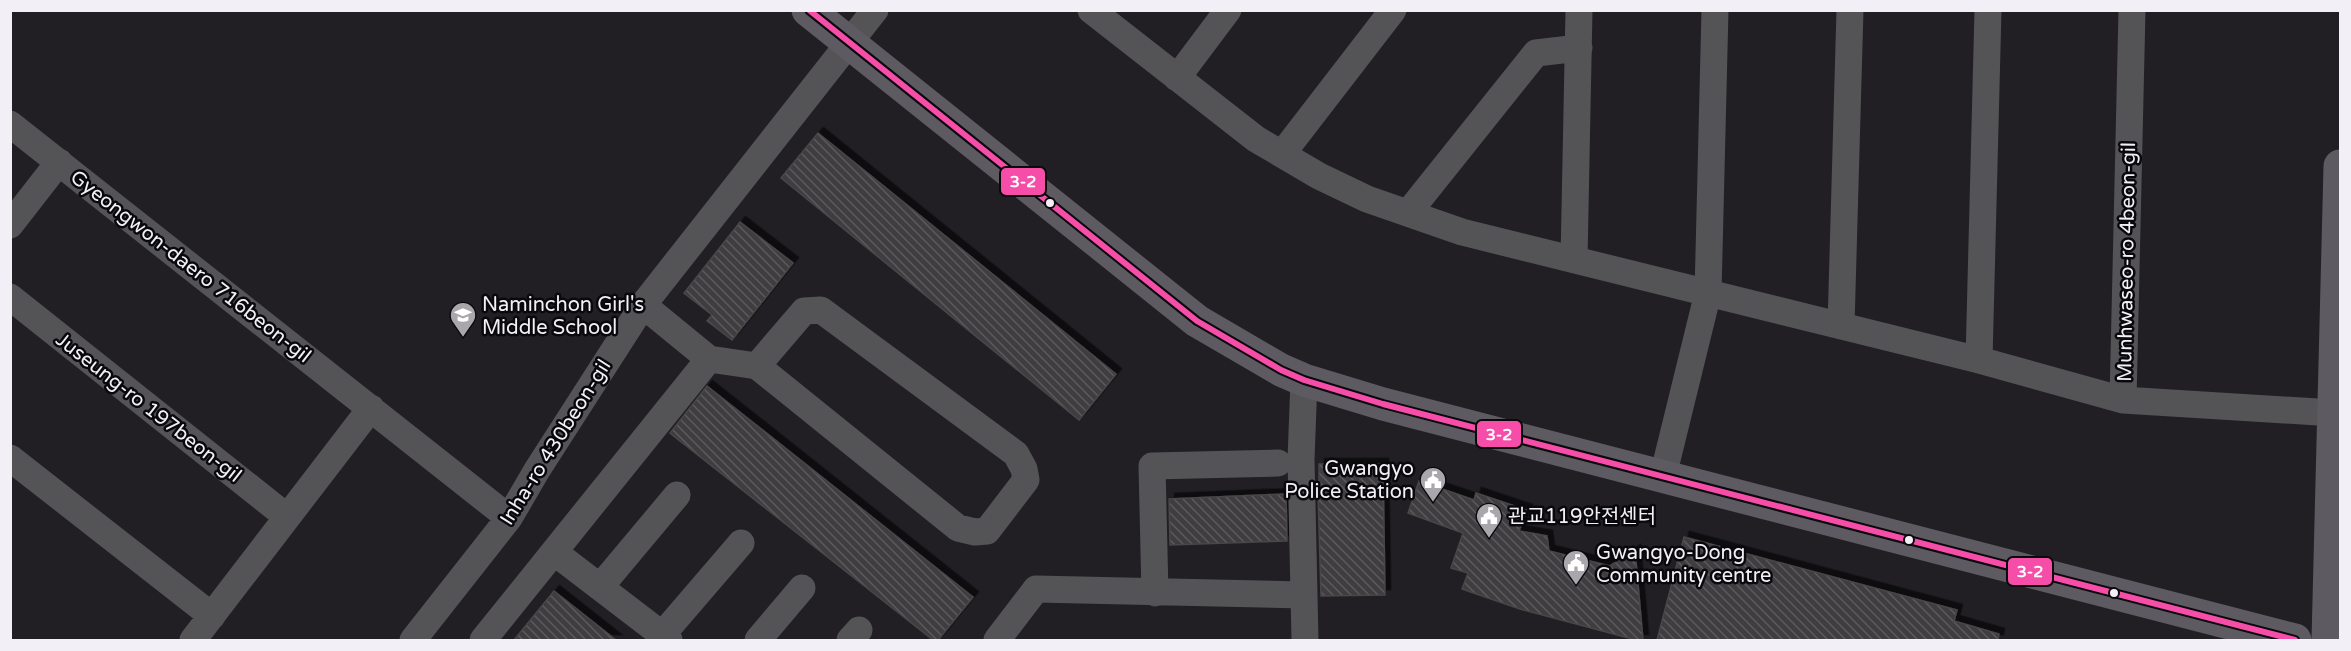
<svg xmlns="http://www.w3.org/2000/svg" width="2351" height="651" viewBox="0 0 2351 651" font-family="'Varela Round','Noto Sans KR',sans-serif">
<defs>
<pattern id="building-back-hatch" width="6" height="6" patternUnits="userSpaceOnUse" patternTransform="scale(1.5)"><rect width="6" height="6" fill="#3f3e3f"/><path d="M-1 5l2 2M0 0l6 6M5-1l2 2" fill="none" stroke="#5b5a5b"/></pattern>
<filter id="shadow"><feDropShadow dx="5.5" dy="-5.5" stdDeviation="0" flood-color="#0009"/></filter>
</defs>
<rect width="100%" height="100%" fill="#211f24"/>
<path fill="url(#building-back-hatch)" stroke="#484647" stroke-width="1.5" filter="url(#shadow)" d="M818,133L1116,374L1079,420L781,178Z
M740,222L793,263L732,340L707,321L712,315L684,293Z
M707,386L973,597L938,640H933L670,433Z
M1319,464H1383L1385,595L1321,596L1318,493H1319Z
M1419,481L1474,500L1476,493L1527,510L1519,531L1547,536L1549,551L1610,566L1635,550L1643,640H1636L1520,609L1462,589L1468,573L1451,568L1463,533L1408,513Z
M1286,494L1287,541L1170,545L1169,499Z
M1684,537L1957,610L1954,621L1999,634L1998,640H1657Z
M554,591L616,640H514Z"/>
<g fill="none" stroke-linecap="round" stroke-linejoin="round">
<path stroke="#545356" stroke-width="27" d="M1091,10L1256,139L1319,176L1367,199L1462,232L1979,360L2123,400L2334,413
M1177,78L1228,10
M10,124L509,518
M1282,154L1393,10
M1408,213L1536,53L1579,48
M10,225L59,162
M1574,260L1579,10
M10,297L287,517
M643,305L709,359L757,366L804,311L821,310L1016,454L1024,469L1026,480L987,531L975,532L958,528L757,366
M1841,326L1850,10
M1979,360L1988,10
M1304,380L1301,459L1305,640
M2123,400L2132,10
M10,458L212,616
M1663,476L1708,293L1715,10
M554,552L669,640
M600,587L677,495
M1155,593L1152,466L1278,463
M662,635L741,543
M193,640L371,408
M413,640L509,518L537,470L643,305L875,10
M483,640L709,359
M758,640L802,588
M850,640L859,630
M997,640L1036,589L1304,595"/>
<path stroke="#5d5a62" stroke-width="33" d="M808,10L1197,321L1281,370L1304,380L1383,404L2295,640
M2328,640L2340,166"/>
<g stroke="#09080b" stroke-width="10">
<path id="bus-1" d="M809,10L1197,321L1281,370L1304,380L1383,404L2295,640"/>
</g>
<use href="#bus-1" stroke="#f54da8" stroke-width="6"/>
</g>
<defs>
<g id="school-pin" transform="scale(1.35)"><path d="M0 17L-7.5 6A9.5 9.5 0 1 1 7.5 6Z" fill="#a9a7ac" stroke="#09080b"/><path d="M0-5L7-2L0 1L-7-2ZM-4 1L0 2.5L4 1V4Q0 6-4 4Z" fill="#fff"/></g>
<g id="civic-pin" transform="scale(1.35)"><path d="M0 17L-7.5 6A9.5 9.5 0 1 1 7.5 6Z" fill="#a9a7ac" stroke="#09080b"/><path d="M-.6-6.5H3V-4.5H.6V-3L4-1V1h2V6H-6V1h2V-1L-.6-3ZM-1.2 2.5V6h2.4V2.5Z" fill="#fff"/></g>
</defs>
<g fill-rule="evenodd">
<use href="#school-pin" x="463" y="315"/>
<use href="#civic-pin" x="1433" y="480"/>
<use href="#civic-pin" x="1489" y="516"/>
<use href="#civic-pin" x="1576" y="563"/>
</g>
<g fill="#f2f0f6" stroke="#09080b" stroke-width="2">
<circle cx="1050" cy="203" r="5"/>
<circle cx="1909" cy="540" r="5"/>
<circle cx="2114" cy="593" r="5"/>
</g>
<g text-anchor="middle" stroke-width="5" stroke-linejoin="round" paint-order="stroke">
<g font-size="20" fill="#f2f0f6" stroke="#09080b">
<text transform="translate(2126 262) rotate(-89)" y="7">Munhwaseo-ro 4beon-gil</text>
<text transform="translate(191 266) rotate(38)" y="7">Gyeongwon-daero 716beon-gil</text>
<text transform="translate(149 407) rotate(38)" y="7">Juseung-ro 197beon-gil</text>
<text transform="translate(555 442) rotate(-58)" y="7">Inha-ro 430beon-gil</text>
</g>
<g font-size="20" fill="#f2f0f6" stroke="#09080b" text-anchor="start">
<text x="482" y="311">Naminchon Girl's<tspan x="482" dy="23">Middle School</tspan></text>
<text x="1414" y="475" text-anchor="end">Gwangyo<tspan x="1414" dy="23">Police Station</tspan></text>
<text x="1508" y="523">관교119안전센터</text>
<text x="1596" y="559">Gwangyo-Dong<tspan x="1596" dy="23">Community centre</tspan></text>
</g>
</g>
<g stroke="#09080b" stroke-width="2">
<rect x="1000" y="167" width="46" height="29" rx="6" fill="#f54da8"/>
<rect x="1476" y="420" width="46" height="28" rx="6" fill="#f54da8"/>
<rect x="2007" y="557" width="46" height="29" rx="6" fill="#f54da8"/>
</g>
<g font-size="16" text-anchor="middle" font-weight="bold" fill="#fff">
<text x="1023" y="187">3-2</text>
<text x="1499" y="440">3-2</text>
<text x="2030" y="577">3-2</text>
</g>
<rect width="2351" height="651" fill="none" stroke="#f2f0f6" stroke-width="24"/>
</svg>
